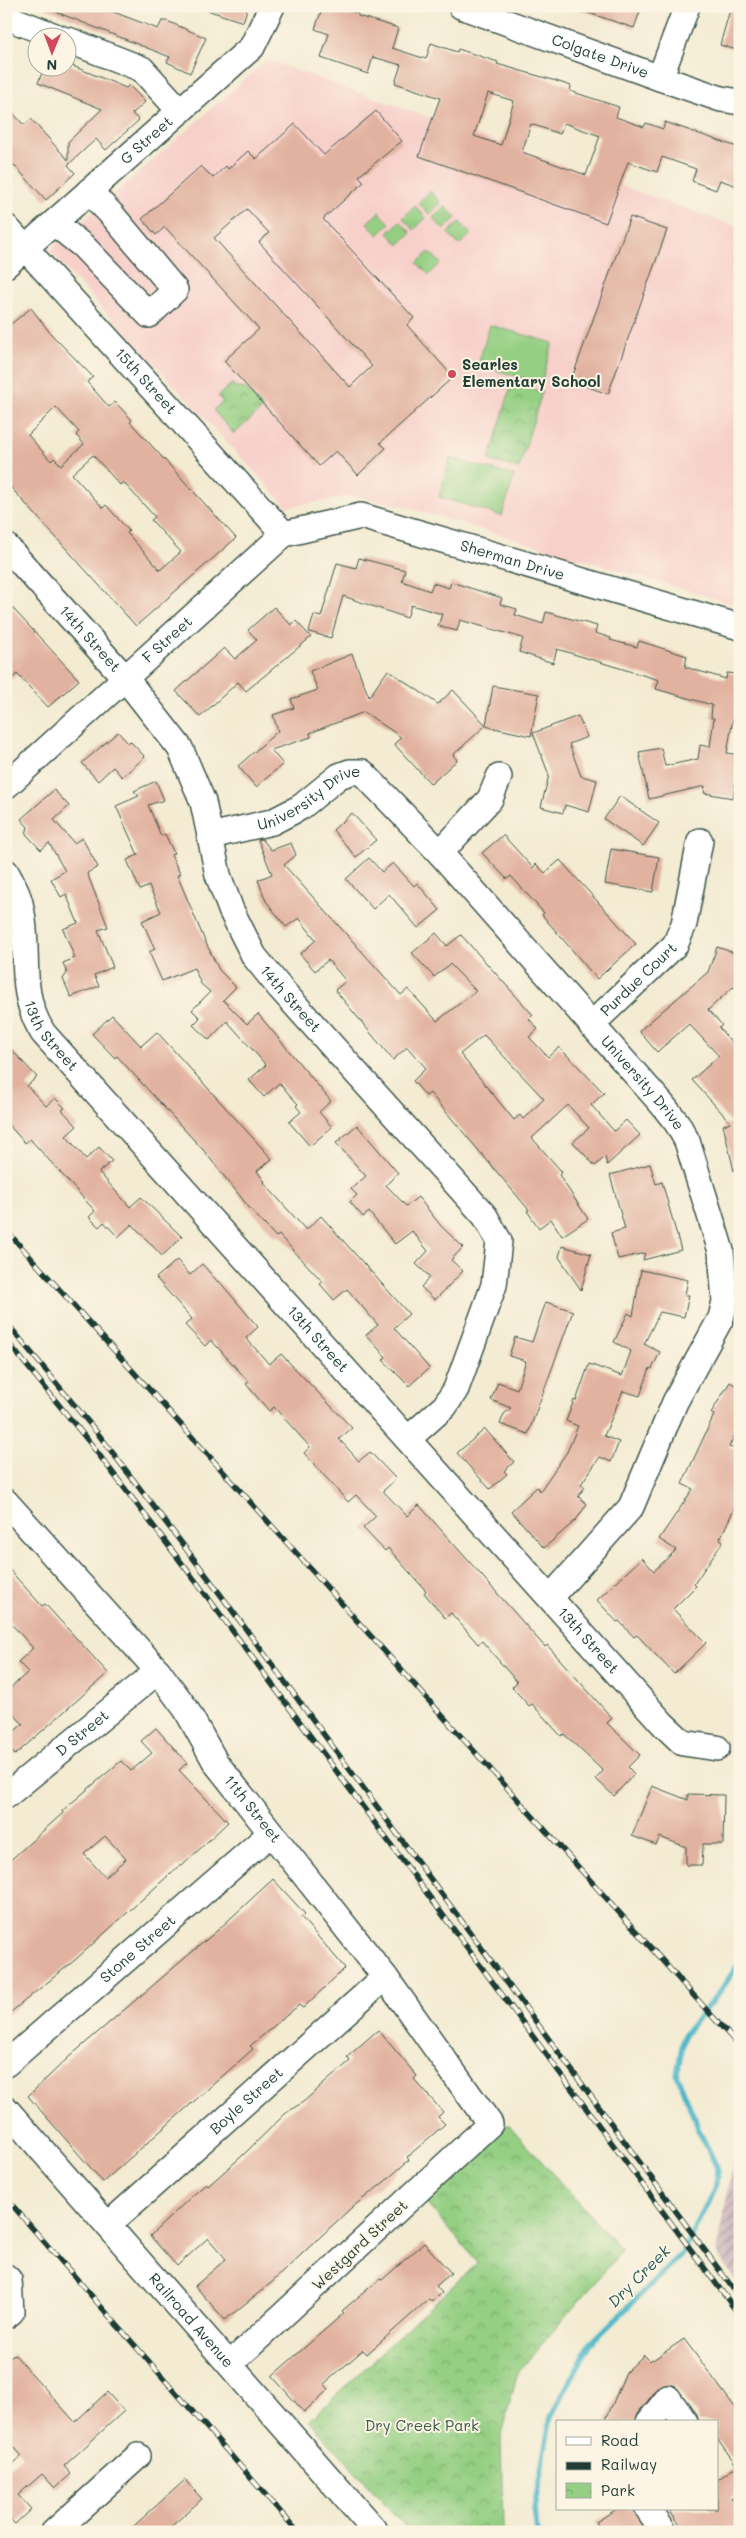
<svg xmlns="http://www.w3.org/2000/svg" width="746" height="2538" viewBox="0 0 746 2538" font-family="Mali,sans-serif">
<defs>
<pattern id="industrial-furrows" width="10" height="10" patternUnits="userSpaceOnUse" patternTransform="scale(1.25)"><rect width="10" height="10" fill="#d2bec2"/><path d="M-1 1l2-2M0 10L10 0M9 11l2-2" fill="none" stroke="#aa9c9e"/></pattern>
<pattern id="park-crowns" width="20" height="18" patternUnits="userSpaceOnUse" patternTransform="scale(1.25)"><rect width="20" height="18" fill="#94cf83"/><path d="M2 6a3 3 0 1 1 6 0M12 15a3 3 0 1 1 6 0" fill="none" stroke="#78a96c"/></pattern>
</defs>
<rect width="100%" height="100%" fill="#fcf5e5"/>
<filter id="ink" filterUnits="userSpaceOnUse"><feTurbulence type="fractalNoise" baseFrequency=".02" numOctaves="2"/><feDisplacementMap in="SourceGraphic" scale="10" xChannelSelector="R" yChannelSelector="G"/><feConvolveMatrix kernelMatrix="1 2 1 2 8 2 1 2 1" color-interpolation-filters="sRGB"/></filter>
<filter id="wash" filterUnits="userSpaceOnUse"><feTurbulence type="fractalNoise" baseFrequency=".0096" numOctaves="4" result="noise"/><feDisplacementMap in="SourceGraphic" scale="20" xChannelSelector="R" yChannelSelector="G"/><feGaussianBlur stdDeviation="1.12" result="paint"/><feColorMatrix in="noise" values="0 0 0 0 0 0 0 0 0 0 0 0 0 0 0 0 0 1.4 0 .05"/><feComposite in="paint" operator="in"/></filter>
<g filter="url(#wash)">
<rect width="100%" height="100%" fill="#f3ebd2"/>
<path fill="#f7d0ca" d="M267,60L740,228V606L406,507L353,496L287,507L49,251Z"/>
<path fill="url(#industrial-furrows)" d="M740,2126V2286L716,2253Z"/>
<path fill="url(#park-crowns)" stroke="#5a865c" d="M232,383L237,388L246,389L263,408L234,434L213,410L223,402L218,396Z
M512,383L542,392L519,469L489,460Z
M508,2124L622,2251L518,2372L501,2435L503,2532H410L309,2421L478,2262L423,2200Z"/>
<path fill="#94cf83" stroke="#5a865c" d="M430,191L441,203L429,214L418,203Z
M415,206L426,218L414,230L403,218Z
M445,206L456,218L444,230L433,218Z
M379,212L390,223L378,235L367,223Z
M400,221L411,233L399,245L388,233Z
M460,222L471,234L459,245L448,233Z
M429,252L441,263L429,275L417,263Z
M490,325L553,343L541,383L478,365Z
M450,458L514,476L502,516L439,497Z"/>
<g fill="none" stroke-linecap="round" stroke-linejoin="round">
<path stroke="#4cb7c9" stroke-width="5.5" d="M740,1635V1673
M537,2532L534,2509L551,2416L590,2344L682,2254L716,2186L717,2167L701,2135L677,2075L684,2035L721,1990L740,1962"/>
</g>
<g id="blocks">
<path fill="#e2b2a0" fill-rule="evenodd" d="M41,6H98L158,29L162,21H167L206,38L190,73L167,62L170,57Z
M204,6H248L243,22L204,9Z
M323,6H338L358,14V16L398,28L392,48L426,59L431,43L457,52L458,49L498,62L497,64L556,81L571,86L570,91L619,107L616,117L644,127L646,123L663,129L665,122L740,148V187L720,180L716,190L692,181L696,169L662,157L657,172L628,162L606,223L419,156L440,98L395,83L401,65L373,57L368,74L321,58L329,34L315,29ZM488,93L514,101L501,145L474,136ZM564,123L600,136L586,175L522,152L531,124L560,134Z
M578,6H642L634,28L577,9Z
M731,6H740V51L720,45Z
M68,64L126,88L129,85L145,102L132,114L139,120L106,150L96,139L68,165L75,173L46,200L14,165L6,171V106L24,125L31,119L68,160V142L102,109L38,83L44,68H68Z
M376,111L402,141L359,176L364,182L323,219L414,318L407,325L453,377L380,443L386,448L358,475L336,451L319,466L224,361L259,329L165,227L156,235L142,219L201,166L213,178L226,166L228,169L248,151L256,159L295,124L324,155ZM247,209L269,233L259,242L372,366L350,387L214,238Z
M630,217L667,230L608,394L571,381Z
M31,308L51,334L93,377L87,382L109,407L115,402L132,420L130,422L236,538L136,626L6,482V328ZM56,407L79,432L76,435L84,444L61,465L54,458L51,461L28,435ZM93,455L120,485L123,482L155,517L151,520L181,552L160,570L127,533L129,531L106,505L103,508L72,474Z
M359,558L405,570L402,581L430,591L433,583L449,588L451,582L502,598L500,604L517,609L515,615L543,624L546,612L597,626L595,633L611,638L610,640L637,647L639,641L687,656L685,667L726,679L727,673L740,674V720L733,719L727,753L740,755L733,798L704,793L705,786L649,799L639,752L661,748L665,766L698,759L700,745L710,747L714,718H711L712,705L656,689L659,680L557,649L553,663L519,652L523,638L460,620L457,631L438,626L442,614L411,605L407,618L343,596L331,638L309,632L314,615L321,617L337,563L356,568Z
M6,601L79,680L48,707L17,674L6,684Z
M274,607L291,625L296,621L311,637L246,691L238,682L200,717L176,691L224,648L235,659L257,640L248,630Z
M352,654L369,697L388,670L438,704L453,690L486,725L493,686L539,694L531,736L485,726L453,755L457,760L431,784L394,744L401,737L364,712L310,733L311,737L271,750L283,764L256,787L238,766L278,731L273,715L294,708L291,699L318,690L310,671Z
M578,716L587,737L569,744L581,776L597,780L589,812L565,805L563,813L541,807L549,775L533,733Z
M118,732L128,743L130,741L145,757L122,777L113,767L98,781L82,763Z
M156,781L164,800L148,805L161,836L165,834L174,853L171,855L180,874L177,875L205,941L219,970L236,987L223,1000L247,1024L258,1014L331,1101L319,1112L332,1127L310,1146L289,1122L301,1112L296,1106L298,1104L279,1083L264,1097L249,1080L266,1065L227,1021L209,1040L193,1025L200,1018L192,1010L210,992L201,984L194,968L162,981L149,952L155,949L142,921L161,912L149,886L140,890L127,860L138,855L116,806L139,796L134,791Z
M54,790L69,806L54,820L74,843L82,838L98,867L87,873L108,927L98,930L113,967L94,975L99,986L71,997L63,979L67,973L63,963L75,958L63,929L78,923L66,894L61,897L51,879L65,871L49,843L41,850L26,834L28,827L21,819Z
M620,796L659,823L643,846L604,819Z
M352,813L376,840L356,857L333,830Z
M503,835L533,868L536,864L545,873L560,860L636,944L597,979L542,915L544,913L511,876L507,879L482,853Z
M262,839L271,850L291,843L296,855L284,865L401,995L408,989L437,1021L476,991L450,964L434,977L412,953L436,933L447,946L461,935L533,1015L529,1019L538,1029L529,1037L548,1057L559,1047L604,1093L591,1105L614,1131L626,1120L640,1135L607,1165L605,1157L595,1166L573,1142L589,1128L568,1105L532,1138L562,1172L559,1175L588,1219L562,1236L551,1219L539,1228L527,1211L529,1210L430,1093L426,1096L413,1081L426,1068L407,1047L393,1060L335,990L346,981L328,960L315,971L300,954L316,940L299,918L286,927L266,901L258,880L272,874L258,840ZM484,1035L544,1099L523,1119L520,1115L514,1120L460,1054Z
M611,849L659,857L653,892L605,884Z
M369,858L382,872L393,863L414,886L417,883L440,910L418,928L389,894L373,909L346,879Z
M717,947L740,955V990L733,987L708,1010L722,1025L719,1028L740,1052V1170L734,1171L723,1125L731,1123L692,1080L719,1056L689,1024L657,1052L639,1031L708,972Z
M112,1015L141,1046L157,1032L272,1159L257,1171L265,1182L264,1183L306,1230L321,1216L409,1314L394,1328L429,1368L409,1386L383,1360L386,1357L366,1335L378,1325L347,1289L334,1300L320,1284L323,1282L279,1235L276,1237L252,1211L204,1151L117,1056L115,1058L92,1034Z
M6,1044L37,1077L27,1086L46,1106L55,1098L65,1108L62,1110L77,1126L66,1136L86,1159L99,1147L112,1161L99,1172L112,1187L130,1207L141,1197L182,1237L162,1256L132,1224L118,1237L104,1222L99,1227L89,1217L95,1211L30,1139L25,1143L6,1122Z
M357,1125L398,1173L386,1185L406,1206L418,1197L441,1226L463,1247L451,1260L463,1271L435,1300L421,1287L430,1277L416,1264L428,1251L412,1231L395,1244L369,1212L363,1217L350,1202L357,1195L351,1189L366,1176L336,1143Z
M650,1164L656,1184L662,1182L681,1250L643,1260L645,1253L618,1259L611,1233L625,1229L610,1175Z
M562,1246L591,1254L581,1290L559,1257Z
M177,1260L190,1275L202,1264L218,1282L219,1281L258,1327L246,1338L269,1364L281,1354L352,1428L339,1439L359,1461L370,1452L396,1479L383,1491L407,1516L419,1505L545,1647L547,1645L612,1718L607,1723L640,1755L628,1767L634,1774L614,1796L596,1779L603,1771L564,1734L561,1736L532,1704L529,1706L512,1687L517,1682L482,1641L478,1644L451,1613L445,1618L424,1593L426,1591L388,1548L385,1551L363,1528L376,1516L356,1495L348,1502L304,1453L310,1447L274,1407L269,1411L246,1384L249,1382L211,1340L205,1346L185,1325L192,1319L156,1278Z
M641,1270L688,1280L685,1295H689L684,1317L660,1312L644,1344L660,1352L652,1369L650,1368L640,1396L623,1391L604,1436L619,1442L611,1462L600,1457L581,1484L585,1487L578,1496L587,1504L576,1520L544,1548L511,1511L537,1487L540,1491L567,1452L578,1426L566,1421L574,1400L576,1401L589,1364L622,1376L631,1351L614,1342L628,1313L633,1316Z
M546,1302L573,1311L528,1434L500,1424L504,1414L511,1408L491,1400L498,1382L517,1389L526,1361L509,1356L515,1337L532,1342Z
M730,1382L740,1388V1424L729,1447L740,1451V1474L733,1489L740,1493V1496L720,1539L723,1541L694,1584L696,1586L673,1609L706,1643L674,1674L637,1635L634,1637L619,1621L617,1622L597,1600L642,1558L654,1571L676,1550L659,1539L693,1489L682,1484L714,1415L711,1413Z
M485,1429L514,1462L504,1471L507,1474L490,1489L457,1453Z
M6,1566L42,1606L45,1604L108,1673L15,1755L6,1745V1738L23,1724L6,1706V1692L28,1672L18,1662L33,1648L6,1618Z
M156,1728L187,1763L179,1770L228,1822L182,1866L180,1865L75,1960L6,2016V1864L63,1813L62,1811L121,1761L131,1771L152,1753L141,1741ZM105,1836L126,1859L105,1877L84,1854Z
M652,1786L688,1800V1794L724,1795L723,1844H703L702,1865H686V1847L660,1837L656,1845L632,1836Z
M273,1879L305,1914L301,1917L345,1968L303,2008L299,2005L250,2046L253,2049L103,2182L28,2096L69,2057L219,1929Z
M378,2030L417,2076L414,2079L443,2112L438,2117L445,2124L407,2157L409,2160L383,2183L351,2208L271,2283L225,2320L195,2286L226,2259L208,2238L177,2266L150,2236L191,2197L206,2184L208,2186L242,2156L286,2113L303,2102L350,2061L347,2057Z
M424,2243L451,2273L436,2286L442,2293L431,2302L429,2299L367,2354L363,2350L324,2384L329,2389L304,2412L272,2376L344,2313L342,2311L357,2298L380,2279L382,2280Z
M684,2339L740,2414V2493L731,2499L740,2509V2532H685L668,2509H717V2480L737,2466L717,2438V2422H699L697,2414L675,2386L668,2384L657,2389L638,2413L635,2422H605L626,2372L644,2355L650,2361L652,2359L653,2360Z
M14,2354L75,2422L107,2392L124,2411L64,2466L71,2474L55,2488L42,2474L18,2495L31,2509L15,2524L6,2515V2470L22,2456L6,2438V2361Z
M185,2480L202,2499L165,2532H127Z
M617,2509H634L646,2532H602L596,2522Z"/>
</g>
</g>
<g filter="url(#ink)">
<use href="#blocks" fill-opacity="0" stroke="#3f574c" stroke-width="1"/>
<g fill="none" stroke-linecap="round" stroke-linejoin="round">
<g stroke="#3f574c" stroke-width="28">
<g id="minor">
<path id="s1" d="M461,6L660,78L721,99L740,102"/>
<path d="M6,17L60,38"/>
<path d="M68,40L142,69L180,111"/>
<path d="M660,78L687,6"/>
<path d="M54,223L83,246L149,315L175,290L113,216L89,191"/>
<path id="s2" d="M6,227L284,534"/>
<path id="s3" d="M6,265L252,47L272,6"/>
<path id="s4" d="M6,546L126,679L180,748L203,802L218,875L231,910L254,956L280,988L485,1216L499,1241L494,1285L456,1389L445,1406L409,1438"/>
<path id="s5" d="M6,786L284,534L361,516L740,627"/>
<path id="s6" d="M210,836L272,822L301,807L339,776L350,772H362L440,853L661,1103L677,1123L687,1141L721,1251L725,1301L721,1318L675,1402L631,1507L551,1597"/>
<path d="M440,853L490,799L499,777"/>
<path id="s7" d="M6,872C12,883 19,895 21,908C31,953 16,989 43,1033L663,1724L683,1743L717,1748"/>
<path id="s8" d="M591,1025L675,945L684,924L700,841"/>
<path id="s9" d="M6,1502L158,1671L186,1709L216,1763L385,1977L490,2124L230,2364"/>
<path id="s10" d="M6,1796L158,1671"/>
<path id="s11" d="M6,2064L271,1833"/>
<path id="s12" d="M6,2109L376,2532"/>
<path id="s13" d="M108,2225L385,1977"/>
<path d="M6,2277L9,2280L11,2312L6,2316"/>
<path d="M649,2422L668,2398L685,2422"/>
<path d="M648,2509L664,2532"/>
<path d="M54,2532L138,2456"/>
</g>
</g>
<use href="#minor" stroke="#fff" stroke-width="25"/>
<g stroke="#1f3d34" stroke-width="5.5">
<path id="rail" d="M6,1230L740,2047
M6,1322L99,1435L206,1575L740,2298
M6,1340L90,1443L197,1583L740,2316
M6,2198L298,2532"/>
</g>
<use href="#rail" stroke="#fcf5e5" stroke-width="4" stroke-dasharray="11" stroke-linecap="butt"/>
</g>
</g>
<circle fill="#d1495b" stroke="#fcf5e5" stroke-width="2" cx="452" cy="374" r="5"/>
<g text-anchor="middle" stroke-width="4" stroke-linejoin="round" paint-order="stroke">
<g font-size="15" fill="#1f3d34" stroke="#fcf5e5">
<text dy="5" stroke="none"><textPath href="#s1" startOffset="148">Colgate Drive</textPath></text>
<text dy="5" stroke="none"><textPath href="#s3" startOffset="188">G Street</textPath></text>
<text dy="5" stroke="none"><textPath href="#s2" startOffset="208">15th Street</textPath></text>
<text dy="5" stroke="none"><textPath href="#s5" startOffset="612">Sherman Drive</textPath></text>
<text dy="5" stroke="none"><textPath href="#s4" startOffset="125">14th Street</textPath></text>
<text dy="5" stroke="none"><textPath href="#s5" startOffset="218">F Street</textPath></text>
<text dy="5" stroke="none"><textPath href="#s6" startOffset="108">University Drive</textPath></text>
<text dy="5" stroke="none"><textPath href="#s8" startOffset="66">Purdue Court</textPath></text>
<text dy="5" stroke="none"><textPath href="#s4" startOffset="545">14th Street</textPath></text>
<text dy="5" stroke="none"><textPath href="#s7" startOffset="174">13th Street</textPath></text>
<text dy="5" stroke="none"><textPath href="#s6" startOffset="588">University Drive</textPath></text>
<text dy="5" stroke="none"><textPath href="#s7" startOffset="579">13th Street</textPath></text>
<text dy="5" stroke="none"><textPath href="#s7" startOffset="984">13th Street</textPath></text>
<text dy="5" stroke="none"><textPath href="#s10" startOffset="99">D Street</textPath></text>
<text dy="5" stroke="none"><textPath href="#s9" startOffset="395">11th Street</textPath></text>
<text dy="5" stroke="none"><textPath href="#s11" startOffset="175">Stone Street</textPath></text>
<text dy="5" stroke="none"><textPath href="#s13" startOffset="186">Boyle Street</textPath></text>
<text transform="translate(360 2245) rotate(-43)" y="5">Westgard Street</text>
<text dy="5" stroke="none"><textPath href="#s12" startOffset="281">Railroad Avenue</textPath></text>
</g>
<g font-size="15" font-weight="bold" fill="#1f3d34" stroke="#fcf5e5" text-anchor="start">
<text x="462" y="370">Searles<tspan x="462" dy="17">Elementary School</tspan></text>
</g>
<g font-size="15" fill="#365a44" stroke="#fcf5e5">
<text x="422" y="2431">Dry Creek Park</text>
</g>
<g font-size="16" font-style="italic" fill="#2a5c59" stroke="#fcf5e5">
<text transform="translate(639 2276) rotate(-45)" y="6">Dry Creek</text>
</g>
</g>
<rect width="746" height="2538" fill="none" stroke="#fcf5e5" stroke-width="25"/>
<rect x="556" y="2420" width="162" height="90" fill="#fcf5e5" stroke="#a4ab9e"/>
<rect x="566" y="2437" width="25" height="8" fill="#ffffff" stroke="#a4ab9e"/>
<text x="601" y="2446" font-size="15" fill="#1f3d34">Road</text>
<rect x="566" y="2462" width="25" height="8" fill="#1f3d34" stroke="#a4ab9e"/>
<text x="601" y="2470" font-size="15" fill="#1f3d34">Railway</text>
<rect x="566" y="2483" width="25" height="15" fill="url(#park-crowns)" stroke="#a4ab9e"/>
<text x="601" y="2496" font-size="15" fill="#1f3d34">Park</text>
<g transform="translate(52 52) rotate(181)"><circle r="24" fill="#fcf5e5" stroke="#a4ab9e"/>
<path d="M0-4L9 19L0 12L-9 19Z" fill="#d1495b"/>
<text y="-8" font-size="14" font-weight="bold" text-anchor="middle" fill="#1f3d34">N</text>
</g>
</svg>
